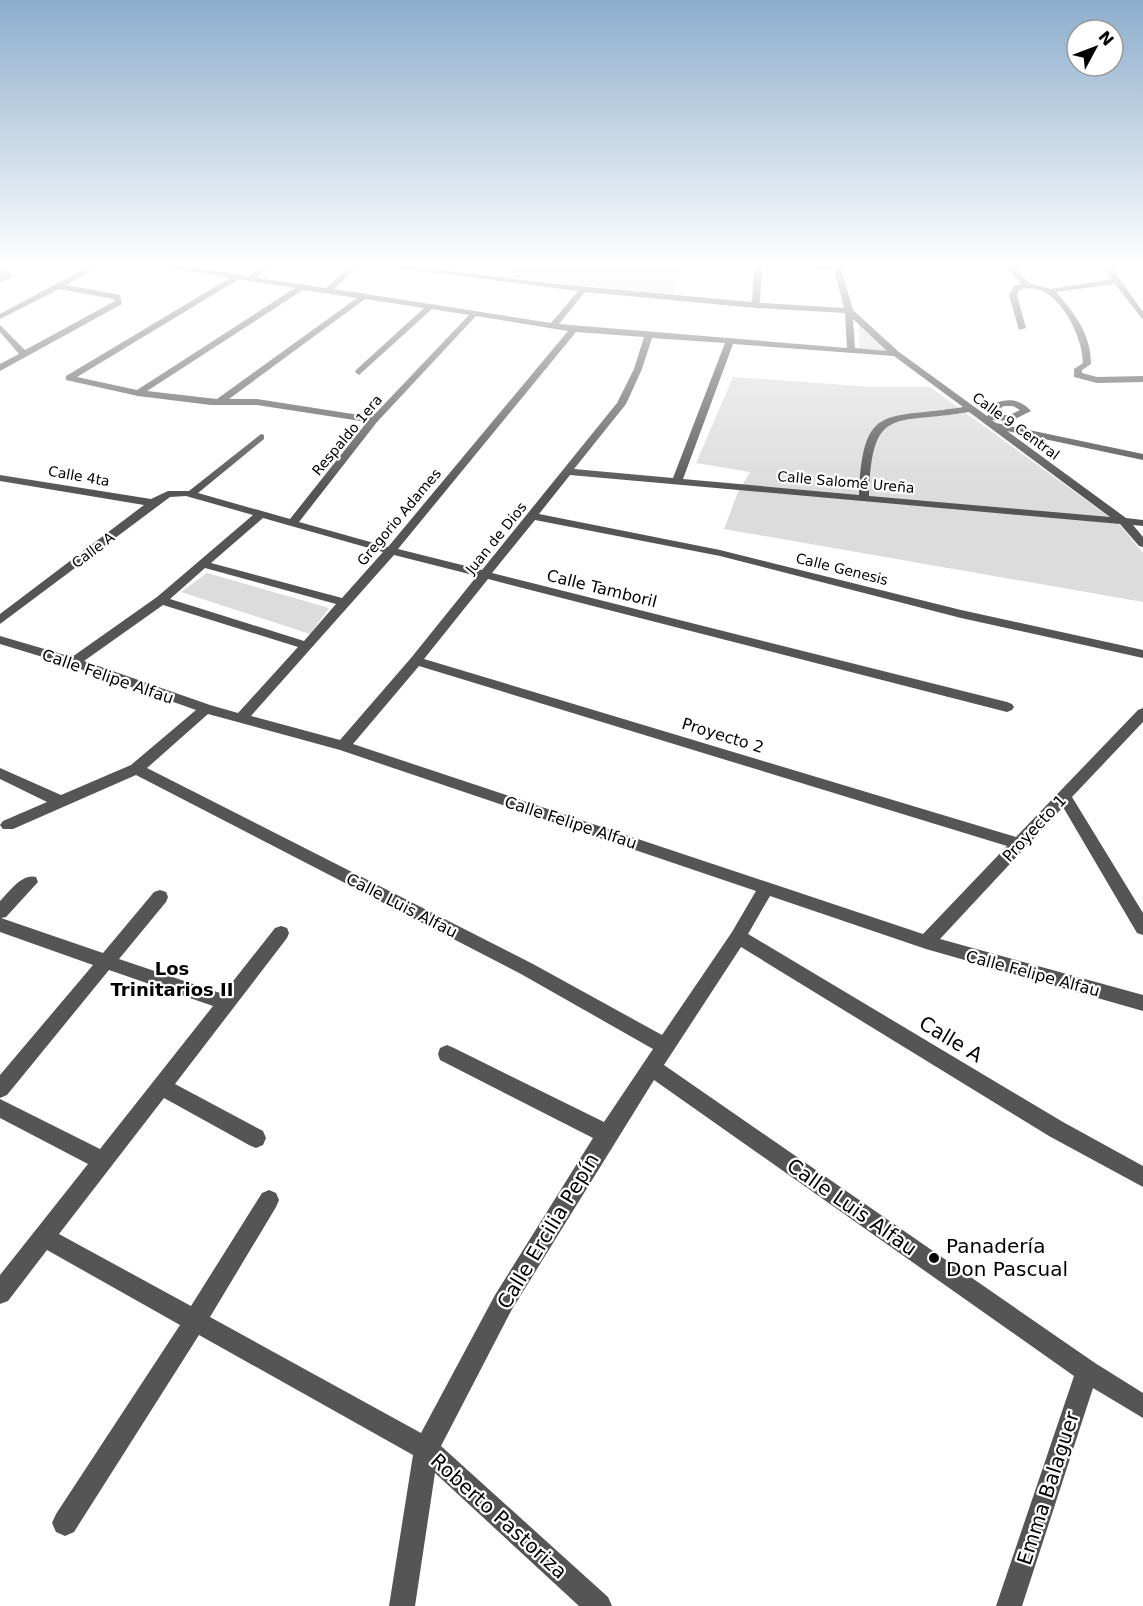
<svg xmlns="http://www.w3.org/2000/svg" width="1143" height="1606" viewBox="0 0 1143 1606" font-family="'DejaVu Sans',sans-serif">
<rect width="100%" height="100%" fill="#fff"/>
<path fill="#dcdcdc" d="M516,265H684L673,295L505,278Z
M859,323L889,352L859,350Z
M733,377L872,387H930L1119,524L1143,553V602L724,529L738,492L750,472L696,463Z
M207,573L329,608L310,634L181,592Z"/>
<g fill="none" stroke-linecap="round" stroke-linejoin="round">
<path fill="#555" fill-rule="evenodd" d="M92,265H102L66,285L120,295L122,304L0,371V364L19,354L0,332V325L25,350L115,301L114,299L59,289L0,319V314Z
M157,265H175L249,276L263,265H272L257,278L326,288L351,265H359L334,289L551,323L578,291L377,265H398L556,284L752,302L754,265H762L760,303L844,308L834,270L798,265H840L853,310L899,352L987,416L990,414L986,409L988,407C1002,398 1019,397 1031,411L1011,421L992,420L996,423L1143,454V460L1007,431L1126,518L1143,520V526L1133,525L1143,537V547L1139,546L1120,524L570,475L539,514L720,550L961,610L1143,650V658L961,618L720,556L535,520L492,573L1007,702L1012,704L1014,707L1012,710L1007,712L488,579L424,659L1016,837L1138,710L1143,708V722L1072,797L1143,913V935L1137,933L1063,807L940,939L1143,995V1011L926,949L770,896L748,934L1063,1122L1143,1166V1187L1049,1136L741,947L664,1065L1095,1363L1143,1393V1418L1093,1388L1022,1606H996L1074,1376L654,1080L511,1311L441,1446L608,1597L612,1606H579L435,1473L415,1606H389L413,1455L199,1335L74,1532L65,1536L56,1532L52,1523L56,1514L180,1325L47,1250L8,1301L0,1304V1275L88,1164L0,1118V1099L100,1149L213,1006L109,970L7,1095L0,1098V1075L93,965L0,932V901C9,892 22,873 36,877L38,882L6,917L1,918L103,953L154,892L160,890L166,892L168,897L166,902L119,959L223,994L275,928L281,926L287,928L289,933L287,938L175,1084L263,1131L266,1138L263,1145L256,1148L249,1145L164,1098L59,1234L191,1306L262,1193L269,1190L276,1193L279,1200L276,1207L210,1317L421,1433L495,1295L593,1138L440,1060L438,1054L440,1048L447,1045L454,1048L604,1122L653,1049L521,974L136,775L13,829H3L0,825L3,821L47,802L0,779V768L61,795L131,765L196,710L69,665L0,644V636L72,657L157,597L253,515L186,496L170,497L0,624V614L144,505L0,481V475L151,499L168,491H189L261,434L264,435V439L198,493L290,519L367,422L257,405H211L138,396L66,380V376L230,278ZM239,279L295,288L137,390L77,377ZM303,290L357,298L217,399L147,391ZM585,292L756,308L845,313L847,348L559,324ZM365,299L424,308L356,370L355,372L359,375L432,309L469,315L372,417L257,399H229ZM476,316L568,331L388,547L299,522L377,422ZM853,319L887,351L855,348ZM576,332L644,337L634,369L617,403L482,570L398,549ZM652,338L725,343L673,478L574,469L626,404L642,369ZM733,344L894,356L963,407C885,420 863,401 859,495L683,479ZM1004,406H1013L1020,410L1010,415H1001L997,410ZM969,412L1110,517L869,496C872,404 893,425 969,412ZM263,518L383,552L342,598L211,563ZM394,555L477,576L411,658L340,740L251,716ZM205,568L336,604L304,641L170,599ZM163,605L298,647L238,713L210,705L84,661ZM419,666L1007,846L923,934L353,744ZM208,714L340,750L756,891L732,932L662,1035L533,964L147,768Z
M1005,265H1013L1029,283L1050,289L1112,279L1105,270L1112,268L1143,312V320L1115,284L1056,292C1075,314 1091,334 1091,364L1082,370V373L1097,377L1143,376V382L1097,383L1074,377V369L1083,363C1083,335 1055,278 1020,290L1017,295L1026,328L1019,330L1009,295L1014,286L1021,284Z"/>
</g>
<path fill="#898989" d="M8,270L12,277L0,283V274Z"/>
<path fill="#c4c4c4" stroke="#898989" stroke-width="1.5" d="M0,268L8,270L0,274Z"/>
<linearGradient id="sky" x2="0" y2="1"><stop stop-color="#8cadcc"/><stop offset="0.54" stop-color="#fff"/><stop offset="1" stop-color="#fff" stop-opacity="0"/></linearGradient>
<rect width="1143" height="490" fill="url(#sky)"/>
<circle fill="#000" stroke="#fff" stroke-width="2" cx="934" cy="1258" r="6"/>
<g text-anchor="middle" stroke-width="4.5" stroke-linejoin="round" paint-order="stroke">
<g font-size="14" fill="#000" stroke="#fff">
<text transform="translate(1016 426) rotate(36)" y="5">Calle 9 Central</text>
<text transform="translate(347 435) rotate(-50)" y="5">Respaldo 1era</text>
<text transform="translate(79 476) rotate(10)" y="5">Calle 4ta</text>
<text transform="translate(846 482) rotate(5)" y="5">Calle Salomé Ureña</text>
<text transform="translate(399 517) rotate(-50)" y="5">Gregorio Adames</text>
<text transform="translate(496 538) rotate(-51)" y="5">Juan de Dios</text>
<text transform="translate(93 550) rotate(-37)" y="5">Calle A</text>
<text transform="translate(842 569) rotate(14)" y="5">Calle Genesis</text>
</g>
<g font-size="16" fill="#000" stroke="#fff">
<text transform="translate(602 588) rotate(14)" y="6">Calle Tamboril</text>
<text transform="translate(108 676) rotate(19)" y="6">Calle Felipe Alfau</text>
<text transform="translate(723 735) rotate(17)" y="6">Proyecto 2</text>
<text transform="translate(571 822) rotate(18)" y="6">Calle Felipe Alfau</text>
<text transform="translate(1034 828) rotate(-47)" y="6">Proyecto 1</text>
<text transform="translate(402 905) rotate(27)" y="6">Calle Luis Alfau</text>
<text transform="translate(1033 973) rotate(15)" y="6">Calle Felipe Alfau</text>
</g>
<g font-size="18" font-weight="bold" fill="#000" stroke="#fff">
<text x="172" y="975">Los<tspan x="172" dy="21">Trinitarios II</tspan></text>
</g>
<g font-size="20" fill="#000" stroke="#fff">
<text transform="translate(951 1039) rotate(31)" y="7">Calle A</text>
<text transform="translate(852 1207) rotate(35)" y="7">Calle Luis Alfau</text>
<text transform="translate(548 1231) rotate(-59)" y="7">Calle Ercilia Pepín</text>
<text transform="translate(1048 1488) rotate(-72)" y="7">Emma Balaguer</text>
<text transform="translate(499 1516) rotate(42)" y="7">Roberto Pastoriza</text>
</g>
<g font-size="20" fill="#000" stroke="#fff" text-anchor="start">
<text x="946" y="1253">Panadería<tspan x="946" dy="23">Don Pascual</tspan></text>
</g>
</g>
<g transform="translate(1095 48) rotate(49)"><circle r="28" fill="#ffffff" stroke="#999999" stroke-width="1.5"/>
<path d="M0-4.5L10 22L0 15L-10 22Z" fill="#000000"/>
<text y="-9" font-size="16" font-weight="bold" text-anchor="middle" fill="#000000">N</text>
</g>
</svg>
